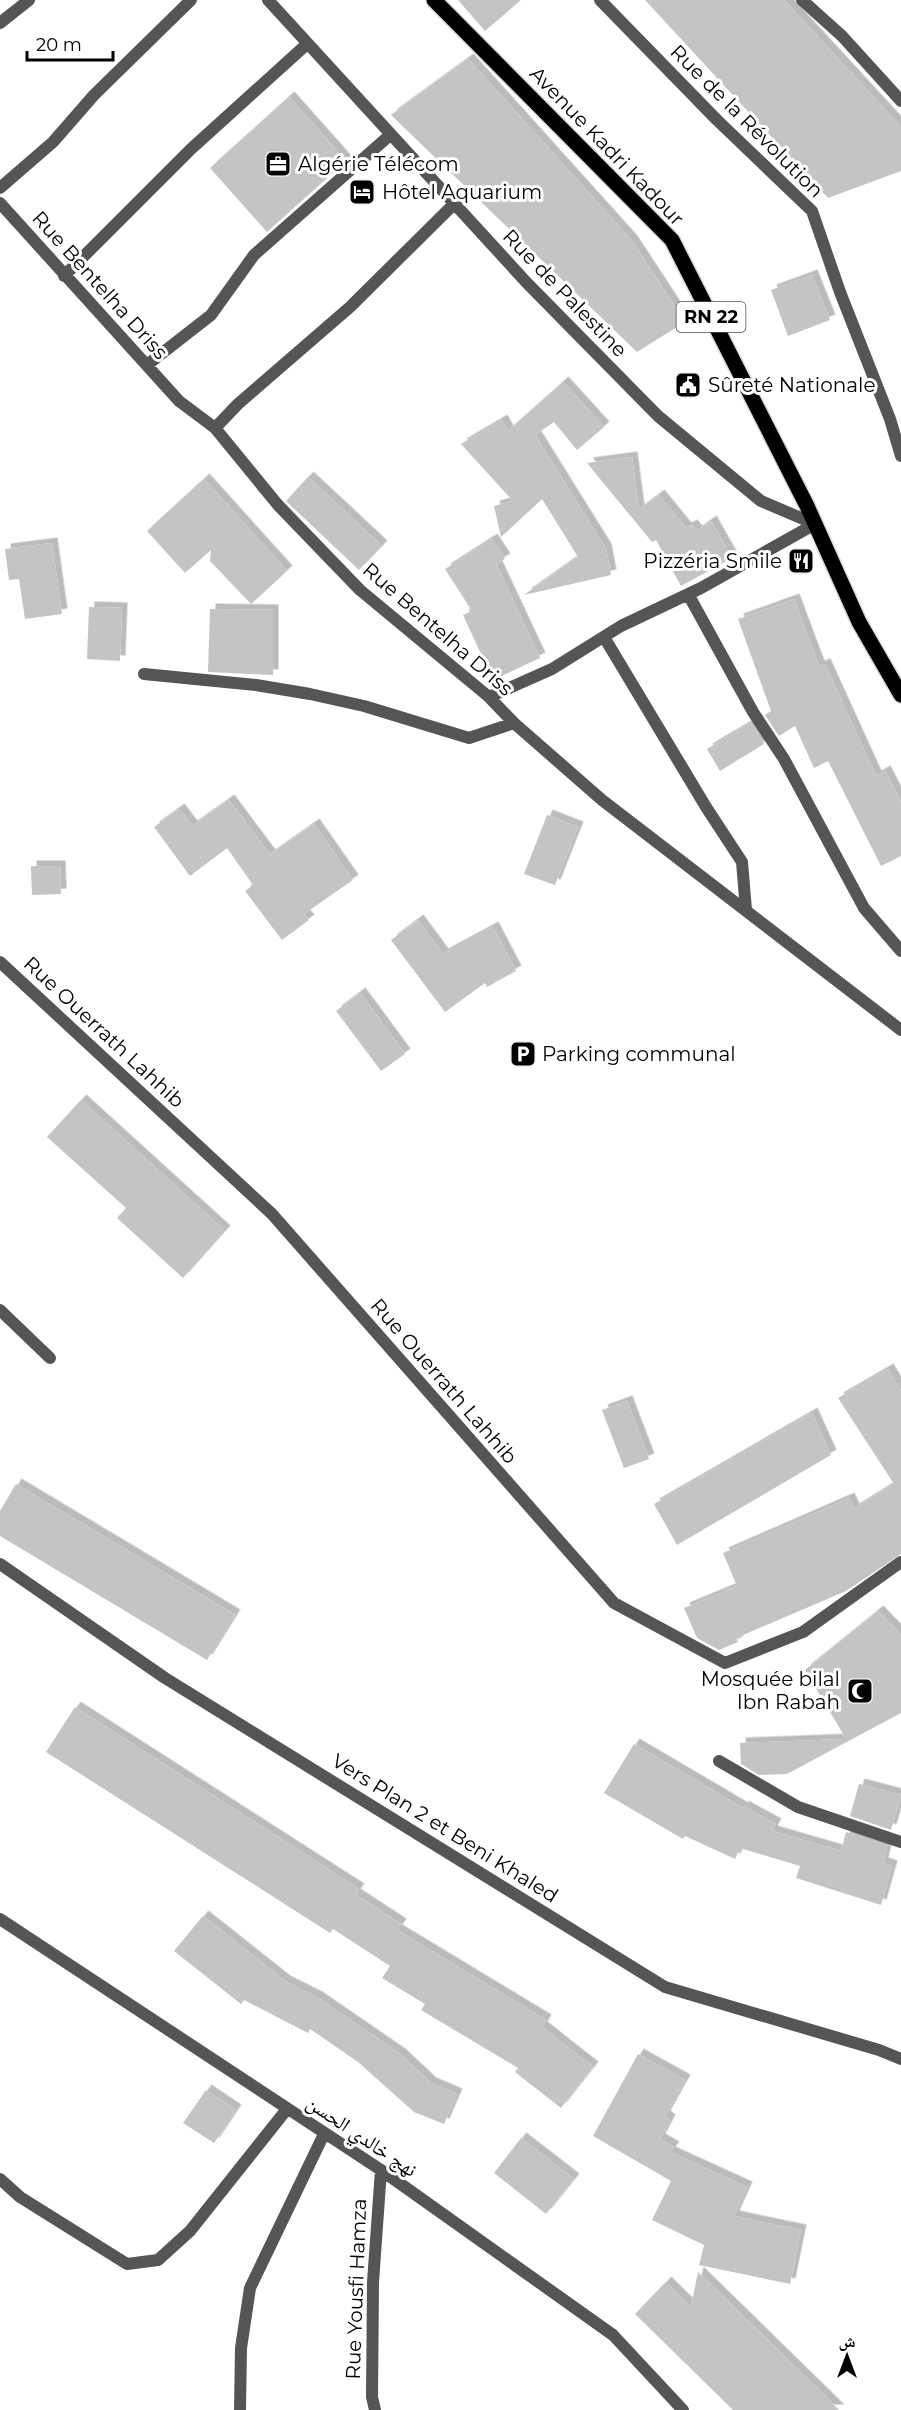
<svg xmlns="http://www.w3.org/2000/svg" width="901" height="2410" viewBox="0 0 901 2410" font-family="Montserrat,'Noto Naskh Arabic',sans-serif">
<defs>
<filter id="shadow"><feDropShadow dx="5.5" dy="-5.5" stdDeviation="0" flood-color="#0004"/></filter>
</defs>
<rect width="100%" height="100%" fill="#fff"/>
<path fill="#c4c4c4" filter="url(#shadow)" d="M458,0H521L485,31Z
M645,0H784L901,127V171L828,198Z
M468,59L632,241L685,322L637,352L391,115Z
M289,97L346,161L267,232L210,168Z
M812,275L830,320L788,336L771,290Z
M563,382L604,427L577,450L554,422L535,435L606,549L611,575L524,595L578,557L542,499L501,537L494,506L513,501L461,444L502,420L508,431Z
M632,457L639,510L659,495L686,528L692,525L697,531L711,521L732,558L681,586L656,540L652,542L587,463Z
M308,477L382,546L359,570L286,501Z
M204,479L287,571L251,604L210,561L211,550L185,573L147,531Z
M492,539L505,559L496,564L540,658L493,680L463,615L472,611L445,569Z
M52,543L62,614L25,619L19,579L9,580L5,549Z
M794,599L819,666L825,664L876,776L885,771L901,802V856L881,866L828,761L814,768L795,726L779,736L765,715L771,711L738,619Z
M89,607L122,608L120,661L87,659Z
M210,609L273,610V675L208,672Z
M751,723L764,744L720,771L707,749Z
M229,800L270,855L314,824L353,880L304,914L309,920L282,940L245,891L253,885L227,848L190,876L154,827L179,809L192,826Z
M547,815L578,827L555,885L524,874Z
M31,866H60L61,894L32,895Z
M418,920L443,954L493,927L516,971L487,987L485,983L445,1012L391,940Z
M360,993L405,1054L381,1071L336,1011Z
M81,1100L225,1231L183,1278L117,1218L126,1208L47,1137Z
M888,1369L901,1391V1554L846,1591L736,1638L738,1642L719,1650L697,1638L684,1608L737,1586L723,1553L849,1498L854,1509L894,1484L838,1398Z
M627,1401L649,1459L624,1468L602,1410Z
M812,1413L831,1455L677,1545L654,1504Z
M16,1484L235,1615L207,1660L0,1536V1511Z
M878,1611L901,1635V1713L787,1774L759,1775L741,1764L740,1743L846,1739L805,1670Z
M75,1707L359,1889L355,1894L401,1924L397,1930L546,2020L542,2027L593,2067L561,2108L515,2072L518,2068L421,2010L425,2004L382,1978L390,1966L333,1929L330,1933L46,1752Z
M634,1744L743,1808V1806L776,1824L772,1831L841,1851L846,1832L887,1846L883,1863L892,1866L881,1905L796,1878L800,1866L740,1848L735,1859L685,1836L683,1839L604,1793Z
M859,1784L901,1795L891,1830L850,1816Z
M203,1916L285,1981L317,1997L400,2054L431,2083L457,2094L444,2124L414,2112L358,2062L310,2029L308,2033L244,2000L241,2004L174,1951Z
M638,2054L685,2080L665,2116L670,2120L660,2139L674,2147L670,2152L747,2187L734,2216L801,2230L790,2284L699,2265L704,2245L652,2220L671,2181L593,2136Z
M206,2090L236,2110L214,2143L183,2123Z
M521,2138L574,2179L546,2214L494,2173Z
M698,2272L839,2410H733L635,2314L666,2282L691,2307Z"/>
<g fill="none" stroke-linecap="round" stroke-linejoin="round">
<g stroke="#dbdbdb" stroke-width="18">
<path id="primary" d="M434,0L672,240L807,506L859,622L901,695"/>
</g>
<path stroke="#555" stroke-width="12" d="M268,0L527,283L658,416L761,501L815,524
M600,0L717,120L812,211L840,292L890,419L901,456
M802,0L842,36L901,101
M0,23L29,0
M0,188L53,142L94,95L191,0
M0,203L179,401L215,428L278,505L360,590L489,697L514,723L602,800L901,1030
M64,276L191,149L307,44
M147,365L211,315L254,255L390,135
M215,428L238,404L350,307L454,204
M688,594L753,712L784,759L864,908L901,951
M604,637L706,807L742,862L746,910
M144,674L256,685L310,694L364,706L469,738L514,723
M489,697L552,669L621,626L701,588L815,524
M0,962L272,1214L614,1603L725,1663L803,1632L901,1562
M0,1310L50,1358
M0,1564L165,1678L665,1987L879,2050L901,2059
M719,1761L798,1807L901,1842
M0,1919L381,2170L613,2335L683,2410
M0,2179L20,2197L127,2264L158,2260L190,2231L287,2109
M240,2410L241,2348L250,2288L324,2134
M375,2410L372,2397L373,2282L381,2170"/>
<use href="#primary" stroke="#000" stroke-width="15"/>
</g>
<defs>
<g id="office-square" transform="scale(1.35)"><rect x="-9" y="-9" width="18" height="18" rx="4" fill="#000" stroke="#fff"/><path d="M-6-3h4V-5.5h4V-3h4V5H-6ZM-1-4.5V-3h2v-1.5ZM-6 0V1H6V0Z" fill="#fff"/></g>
<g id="hotel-square" transform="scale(1.35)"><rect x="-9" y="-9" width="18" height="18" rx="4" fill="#000" stroke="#fff"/><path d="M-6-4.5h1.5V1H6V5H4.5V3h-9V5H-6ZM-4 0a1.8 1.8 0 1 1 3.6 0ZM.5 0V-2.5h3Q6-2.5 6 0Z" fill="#fff"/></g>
<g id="civic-square" transform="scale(1.35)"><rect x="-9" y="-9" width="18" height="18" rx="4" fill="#000" stroke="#fff"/><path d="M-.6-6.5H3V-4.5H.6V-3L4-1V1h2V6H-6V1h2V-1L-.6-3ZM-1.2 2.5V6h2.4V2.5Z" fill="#fff"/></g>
<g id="restaurant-square" transform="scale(1.35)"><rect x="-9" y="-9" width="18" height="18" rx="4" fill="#000" stroke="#fff"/><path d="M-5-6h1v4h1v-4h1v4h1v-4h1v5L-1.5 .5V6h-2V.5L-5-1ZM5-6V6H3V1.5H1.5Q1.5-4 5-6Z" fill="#fff"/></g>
<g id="parking-square" transform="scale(1.35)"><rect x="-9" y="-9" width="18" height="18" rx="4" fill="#000" stroke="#fff"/><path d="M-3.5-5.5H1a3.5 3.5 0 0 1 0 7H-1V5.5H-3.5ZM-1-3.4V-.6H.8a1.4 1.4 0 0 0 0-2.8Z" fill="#fff"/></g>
<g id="mosque-square" transform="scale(1.35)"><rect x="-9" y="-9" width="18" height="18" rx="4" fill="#000" stroke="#fff"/><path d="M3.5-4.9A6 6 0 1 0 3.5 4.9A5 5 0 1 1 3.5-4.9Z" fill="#fff"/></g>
</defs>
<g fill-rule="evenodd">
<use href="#office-square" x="278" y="164"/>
<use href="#hotel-square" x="362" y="192"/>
<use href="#civic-square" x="688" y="385"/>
<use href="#restaurant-square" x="801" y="561"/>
<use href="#parking-square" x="523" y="1054"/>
<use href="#mosque-square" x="860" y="1691"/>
</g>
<g text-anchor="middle" stroke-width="6" stroke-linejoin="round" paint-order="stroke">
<rect fill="#fff" stroke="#4c4c4c" stroke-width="1.5" x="676.5" y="302" width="69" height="30" rx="4.5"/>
<g font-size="18" font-weight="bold" fill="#000">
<text x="711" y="323">RN 22</text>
</g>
<g font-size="20" fill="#000" stroke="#fff">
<text transform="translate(747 121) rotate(45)" y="7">Rue de la Révolution</text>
<text transform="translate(607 146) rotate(46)" y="7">Avenue Kadri Kadour</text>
<text transform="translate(100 285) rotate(48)" y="7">Rue Bentelha Driss</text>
<text transform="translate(565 293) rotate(46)" y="7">Rue de Palestine</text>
<text transform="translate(438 629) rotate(41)" y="7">Rue Bentelha Driss</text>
<text transform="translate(104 1032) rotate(43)" y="7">Rue Ouerrath Lahhib</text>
<text transform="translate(444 1381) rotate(49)" y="7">Rue Ouerrath Lahhib</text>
<text transform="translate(445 1828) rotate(32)" y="7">Vers Plan 2 et Beni Khaled</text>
<text transform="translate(362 2136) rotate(34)" y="7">نهج خالدي الحسن</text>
<text transform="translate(356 2289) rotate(-88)" y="7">Rue Yousfi Hamza</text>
</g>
<g font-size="20" fill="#000" stroke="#fff" text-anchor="start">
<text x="298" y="171">Algérie Télécom</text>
<text x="382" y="199">Hôtel Aquarium</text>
<text x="708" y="392">Sûreté Nationale</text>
<text x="782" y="568" text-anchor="end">Pizzéria Smile</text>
<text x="542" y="1061">Parking communal</text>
<text x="840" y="1686" text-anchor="end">Mosquée bilal<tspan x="840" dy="23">Ibn Rabah</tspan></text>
</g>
</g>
<g transform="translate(847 2356)" stroke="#ffffff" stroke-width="4.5" paint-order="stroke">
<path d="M0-4.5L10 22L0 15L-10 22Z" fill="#000000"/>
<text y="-9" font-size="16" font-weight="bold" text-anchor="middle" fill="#000000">ش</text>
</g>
<path d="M27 51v9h86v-9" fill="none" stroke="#000000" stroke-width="3"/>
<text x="36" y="51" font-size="18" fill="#000000" stroke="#ffffff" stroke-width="4.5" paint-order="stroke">20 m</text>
</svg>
